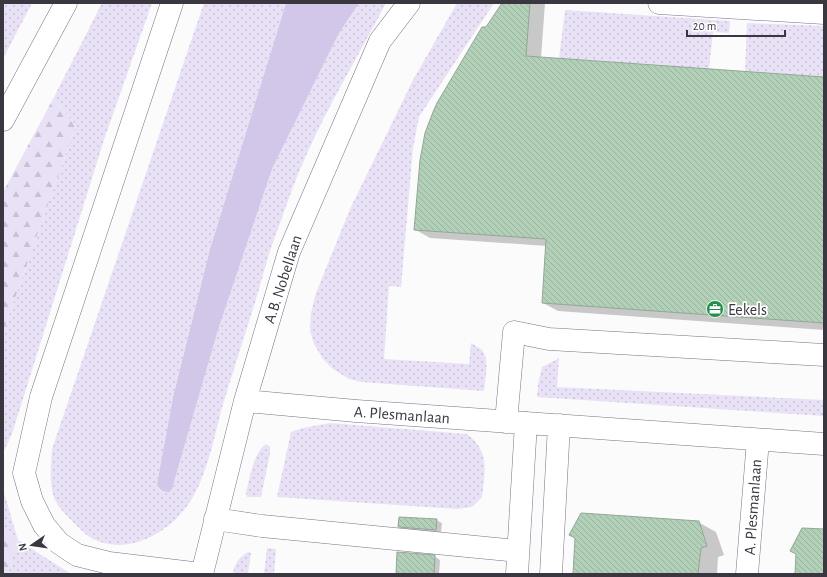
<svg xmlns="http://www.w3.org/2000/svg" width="827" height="577" viewBox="0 0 827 577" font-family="'Alegreya Sans',sans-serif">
<defs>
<pattern id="grass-dots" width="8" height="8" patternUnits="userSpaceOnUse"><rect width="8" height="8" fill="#e9e2f7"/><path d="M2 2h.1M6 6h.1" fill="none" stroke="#c9c2d5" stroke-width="1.8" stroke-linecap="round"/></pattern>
<pattern id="forest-firs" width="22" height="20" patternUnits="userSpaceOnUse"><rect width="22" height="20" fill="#e9e2f7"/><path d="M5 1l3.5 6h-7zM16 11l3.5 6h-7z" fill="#c9c2d5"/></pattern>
<pattern id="building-back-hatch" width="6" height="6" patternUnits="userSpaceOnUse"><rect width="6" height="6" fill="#b2d0b7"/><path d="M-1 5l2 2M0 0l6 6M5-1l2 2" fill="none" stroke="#9ab39f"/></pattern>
</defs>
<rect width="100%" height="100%" fill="#fbfbfb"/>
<path fill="url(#grass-dots)" d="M3,3H32L3,59Z
M102,3H152L104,140L12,434L3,453V332L76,125L53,99Z
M204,3H286L210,249L173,397L157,484L159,489L162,491L172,489L218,330L272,169L338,35L359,3H386C359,55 328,105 305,158C292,187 281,221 270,251C264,270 259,290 253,309C243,341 233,372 223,404C214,437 206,484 184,510C163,536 126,555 93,539C86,535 79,528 73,522C66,515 58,507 54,498C49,484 51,463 52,449Z
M457,3H494L419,117L413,148L401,287L389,286L384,359L469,364L471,343C474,345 479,347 482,350C490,360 485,380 484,391L361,382L349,379L333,369L323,359L314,344L310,331L311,313L316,293L350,209L413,80Z
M565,10L730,21L729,33L713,32L709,69L559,58Z
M747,23L824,26V77L745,71Z
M559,358L557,387L824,400V416L537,397L538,384L542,367Z
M330,423L467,434C490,451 485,471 482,497L472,507L457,509L277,497L291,432L303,428Z
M266,444L270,447V454L261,497H247L246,493C249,480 254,452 266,444Z
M3,489L18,540L71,574H8L18,540L3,529Z
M267,548L276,549L274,574H264Z
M248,552L251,553L248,574H233C234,564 239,557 248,552Z"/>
<path fill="url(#forest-firs)" d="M53,99L76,125L3,332V192Z
M3,529L18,540L8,574H3Z"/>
<path fill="#d2c7e8" d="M286,3H359L338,35L272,169L218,330L172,489L169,492C162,491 160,491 157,484L173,397L210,249Z"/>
<path fill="#0003" d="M503,3H545L541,58L824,78V330L558,311L543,303L547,246L430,238L416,230L486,28Z
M436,520L442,523L441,533L404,529L399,526Z
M698,522L716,532L724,555L718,557L717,574H572L574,570Z
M434,556L440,560L439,574H397Z"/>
<path fill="url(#building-back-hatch)" stroke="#92a796" d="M502,3H530L526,56L824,77V323L542,303L546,239L414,230L420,160L425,133L433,112L437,103L482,27H486Z
M581,513L699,521L707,546L701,548L698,574H573L575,538L569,535Z
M399,517L437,519L436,530L398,527Z
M802,528L824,529V574H795L796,554L790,551Z
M397,552L435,555L434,574H396Z"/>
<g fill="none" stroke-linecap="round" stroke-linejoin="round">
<g stroke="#797187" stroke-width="23">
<path id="minor" d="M659,3L824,13
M245,401L356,411L824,444
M506,422L514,332L549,339L824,355
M215,519L262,526L518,551
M202,574L245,401L289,252L380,41L409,3
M517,574L526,423
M551,574L559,425
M747,574L758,440"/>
</g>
<g stroke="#797187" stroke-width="23">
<path id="highway" d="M172,3L41,397L24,473L32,501L44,525L59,543L77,555L109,563L201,574
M3,120L66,3"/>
</g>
<use href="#minor" stroke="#fff" stroke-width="22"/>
<use href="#highway" stroke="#fff" stroke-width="22"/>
</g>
<defs>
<g id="office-disc" transform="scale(0.9)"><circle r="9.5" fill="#21904a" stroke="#fff"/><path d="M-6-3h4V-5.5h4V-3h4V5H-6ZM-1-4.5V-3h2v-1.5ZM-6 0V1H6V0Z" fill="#fff"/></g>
</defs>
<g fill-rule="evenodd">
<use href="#office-disc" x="715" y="309"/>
</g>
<g text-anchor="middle" stroke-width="3.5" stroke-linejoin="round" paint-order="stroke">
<g font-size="16" fill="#3a3741" stroke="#fff">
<text transform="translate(282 279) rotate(-72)" y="6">A.B. Nobellaan</text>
<text transform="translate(402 414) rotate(4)" y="6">A. Plesmanlaan</text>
<text transform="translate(752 507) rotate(-86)" y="6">A. Plesmanlaan</text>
</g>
<g font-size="16" fill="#3a3741" stroke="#fff" text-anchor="start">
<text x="728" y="315">Eekels</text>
</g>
</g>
<rect width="827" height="577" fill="none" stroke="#3a3741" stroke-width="8"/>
<g transform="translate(32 545) rotate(257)" stroke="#ffffff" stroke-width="3" paint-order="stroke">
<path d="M0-3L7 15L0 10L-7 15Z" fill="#3a3741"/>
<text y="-6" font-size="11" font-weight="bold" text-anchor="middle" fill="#3a3741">N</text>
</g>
<path d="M687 30v6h98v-6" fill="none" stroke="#3a3741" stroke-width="2"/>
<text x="693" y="30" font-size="12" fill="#3a3741" stroke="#ffffff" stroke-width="3" paint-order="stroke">20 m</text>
</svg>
